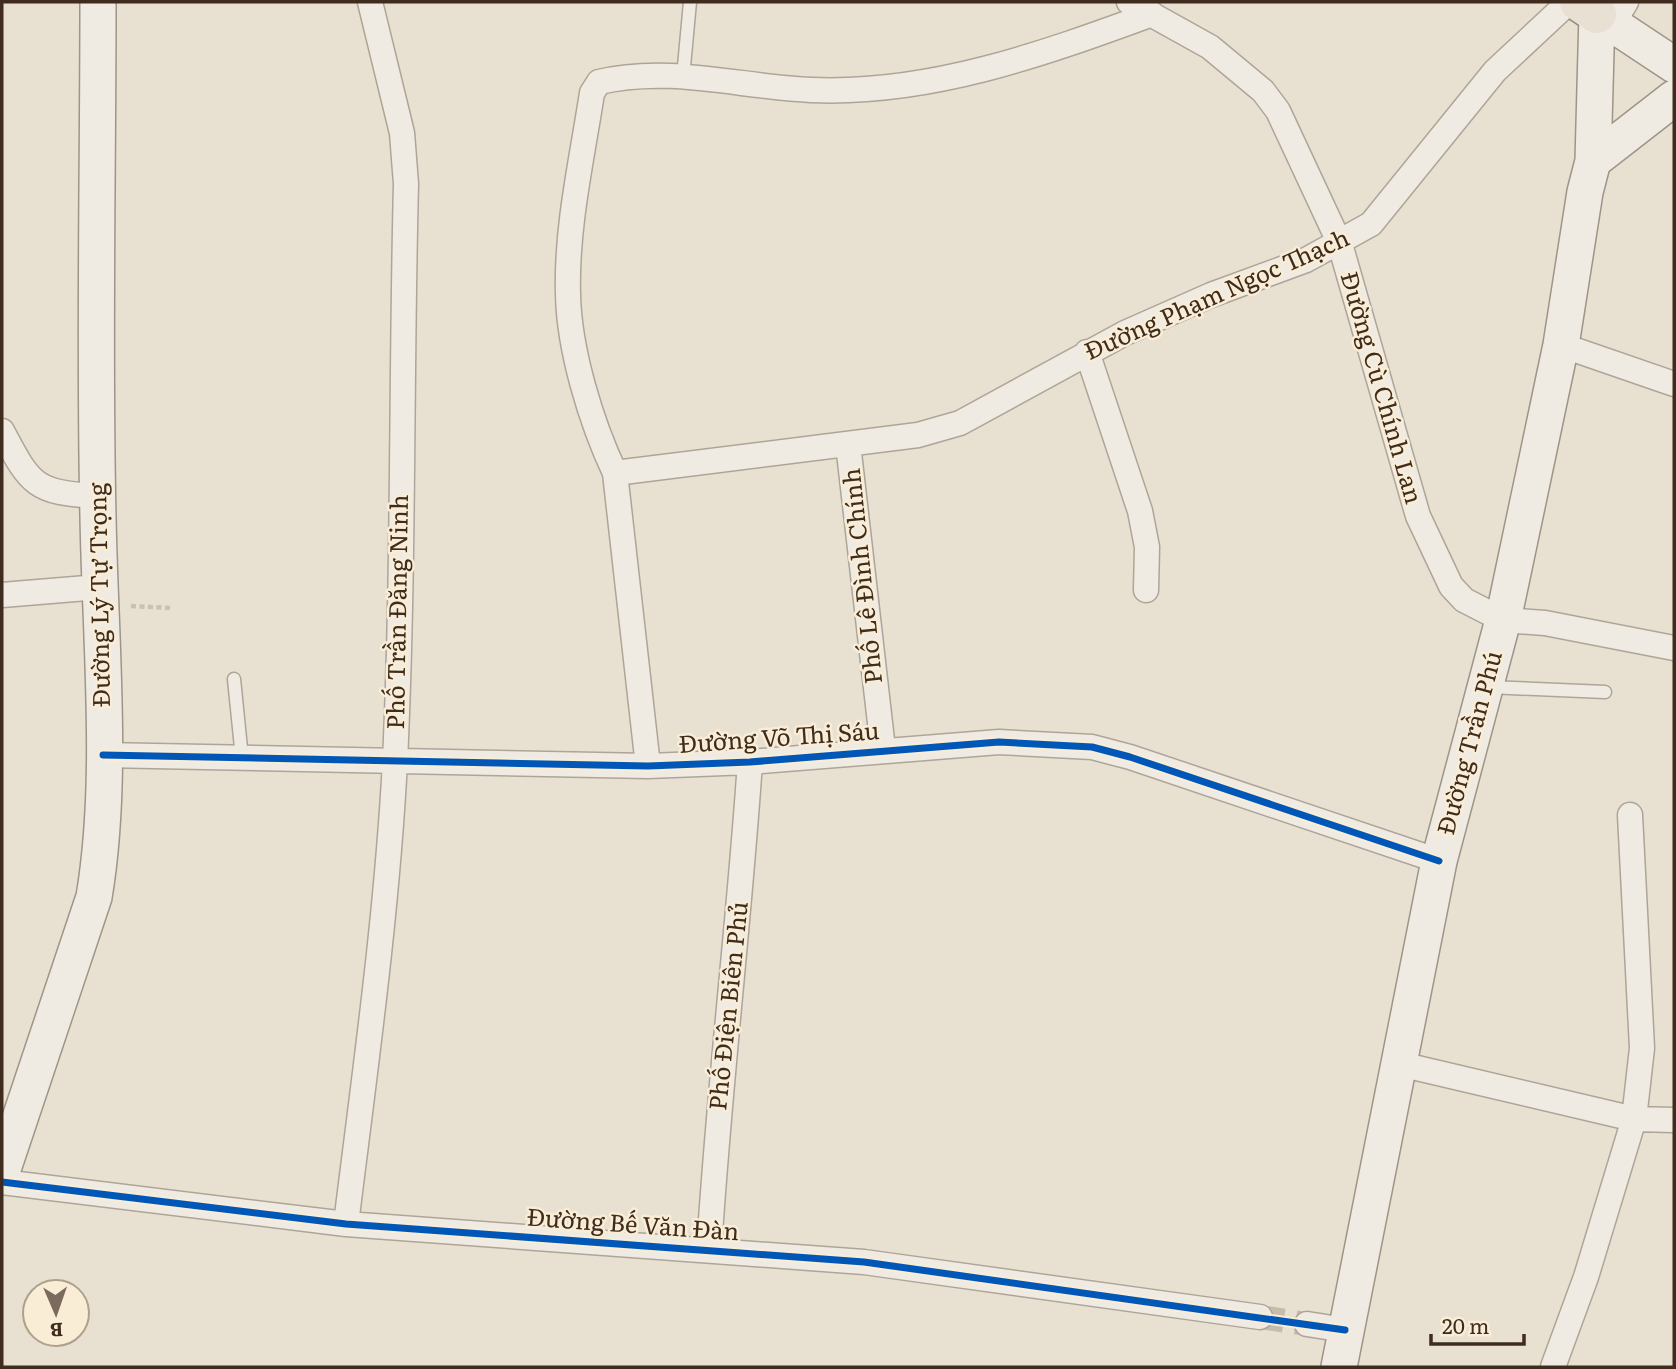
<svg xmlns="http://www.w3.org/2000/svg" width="1676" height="1369" viewBox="0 0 1676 1369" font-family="Literata,serif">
<rect width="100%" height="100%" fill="#e8e0d0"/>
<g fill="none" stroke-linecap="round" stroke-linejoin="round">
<path stroke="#c6bcac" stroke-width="24" stroke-dasharray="24 12" stroke-linecap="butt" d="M1260,1317L1307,1324"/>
<g stroke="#aea598" stroke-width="15">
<path id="lane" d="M683,77L690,2
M234,679L242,758
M1488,687L1605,692"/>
</g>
<g stroke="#aea598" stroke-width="27">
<path id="street" d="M1129,2L1210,47L1263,91L1278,111L1340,244L1418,516L1451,586L1464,600L1503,620L1545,623L1674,648
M1612,25L1626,2
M1561,345L1674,384
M1087,352L1140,511L1147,547L1146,590
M2,431C30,484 34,493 97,496
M848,444L883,749
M615,473L918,435L960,423L1125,333L1211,295L1306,260L1371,224L1495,71L1569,2
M2,595L99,587
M103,755L648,766L750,762L999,742L1092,747L1130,757L1439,861
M648,766L615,473C591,422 569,350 568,294C566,227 582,159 592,93L599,82C669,65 741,87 811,90C929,95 1043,54 1152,14
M1400,1064L1634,1119L1642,1048L1630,815
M2,1182L346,1224L864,1262L1260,1317
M346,1224C365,1070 387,916 395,761C404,569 401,376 406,184L402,133L370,2
M709,1250C719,1087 739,925 750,762
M1307,1324L1345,1330
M1553,1367L1586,1277L1634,1119L1674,1120"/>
</g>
<g stroke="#9e9488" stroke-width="38">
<path id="secondary" d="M1597,14L1674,65
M1593,161L1674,98
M2,1172L94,897C114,779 100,638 98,516C94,345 98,173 98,2
M1339,1367L1439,861L1503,620L1561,345L1585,192L1593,161L1597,14"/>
</g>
<g stroke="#938a7f" stroke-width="41">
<path id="primary" d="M1579,2L1597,14"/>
</g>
<path stroke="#c9c1b8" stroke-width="4.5" stroke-dasharray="5 3.5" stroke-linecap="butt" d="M131,606L170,608"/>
<use href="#lane" stroke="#f0ebe2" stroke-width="12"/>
<use href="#street" stroke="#f0ebe2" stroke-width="24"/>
<use href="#secondary" stroke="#f0ebe2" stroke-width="35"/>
<use href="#primary" stroke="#e8e0d3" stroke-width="38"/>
<g stroke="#f9edd6" stroke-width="11">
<path id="cycleway" d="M103,755L648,766L750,762L999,742L1092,747L1130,757L1439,861
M2,1182L346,1224L864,1262L1345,1330"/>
</g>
<use href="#cycleway" stroke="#0057b8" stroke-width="7"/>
</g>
<g text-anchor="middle" stroke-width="5" stroke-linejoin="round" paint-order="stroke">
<g font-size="24" fill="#3f2c1e" stroke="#f9edd6">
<text transform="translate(1217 295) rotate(-24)" y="8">Đường Phạm Ngọc Thạch</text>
<text transform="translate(1381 388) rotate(74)" y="8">Đường Cù Chính Lan</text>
<text transform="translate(863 576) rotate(-96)" y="8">Phố Lê Đình Chính</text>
<text transform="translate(100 595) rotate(-91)" y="8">Đường Lý Tự Trọng</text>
<text transform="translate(398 612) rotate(-89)" y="8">Phố Trần Đăng Ninh</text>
<text transform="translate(779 738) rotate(-4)" y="8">Đường Võ Thị Sáu</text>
<text transform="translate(1470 743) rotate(-75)" y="8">Đường Trần Phú</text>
<text transform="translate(729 1006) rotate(-84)" y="8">Phố Điện Biên Phủ</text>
<text transform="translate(633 1225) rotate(4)" y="8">Đường Bế Văn Đàn</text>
</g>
</g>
<rect width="1676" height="1369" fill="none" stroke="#3f2c1e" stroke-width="7"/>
<g transform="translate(56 1313) rotate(178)"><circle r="33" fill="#f9edd6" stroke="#afa08c" stroke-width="2"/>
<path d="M0-5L12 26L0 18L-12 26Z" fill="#7a6b5c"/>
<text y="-10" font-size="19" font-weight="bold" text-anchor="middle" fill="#3f2c1e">B</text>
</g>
<path d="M1431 1334v10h93v-10" fill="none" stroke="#3f2c1e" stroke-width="3.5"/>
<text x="1442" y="1334" font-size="21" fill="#3f2c1e" stroke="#f9edd6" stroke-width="5" paint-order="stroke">20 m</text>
</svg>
